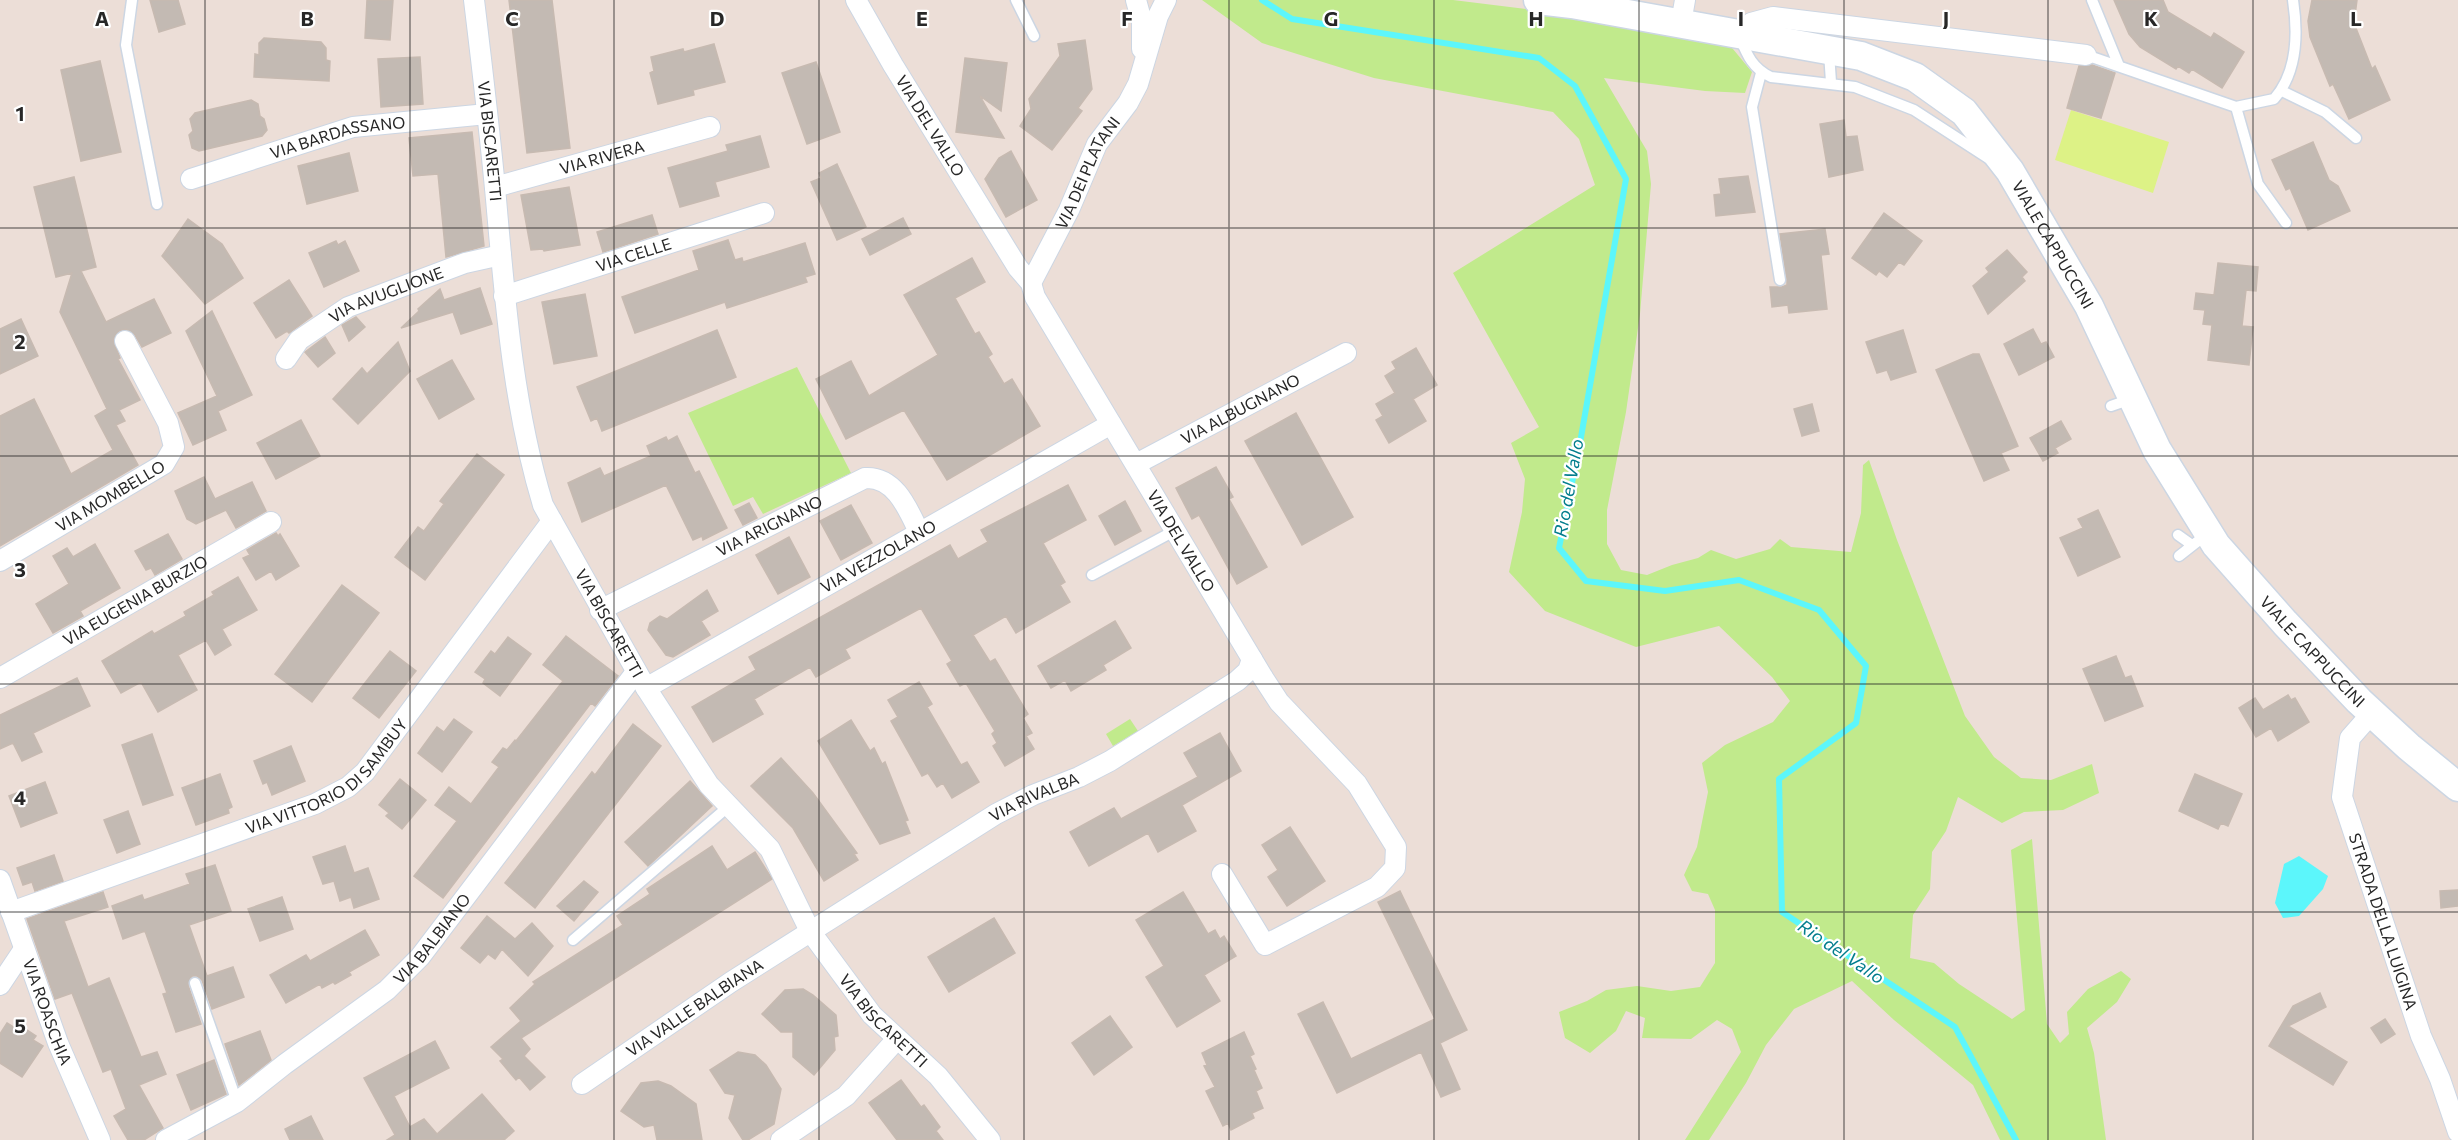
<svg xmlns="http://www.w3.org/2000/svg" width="2458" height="1140" viewBox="0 0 2458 1140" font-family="Commissioner,sans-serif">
<rect width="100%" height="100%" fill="#ecded7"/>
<path fill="#c1ea8c" d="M1202,0H1453L1568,14L1728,43L1752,72L1745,93L1705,91L1604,78L1647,151L1651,184L1640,314L1626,412L1607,510V544L1621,570L1647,575L1672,565L1698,558L1711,550L1736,559L1770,549L1780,539L1791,547L1851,552L1861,513L1863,465L1869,460L1897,540L1965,716L1994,757L2021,778L2051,780L2092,764L2099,793L2063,810L2024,812L2002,823L1958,797L1946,831L1932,852L1930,889L1913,915L1910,958L1934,963L1959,984L2012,1019L2025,1010L2011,850L2032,839L2047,1024L2060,1043L2069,1034L2067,1012L2088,989L2121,971L2131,979L2117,1002L2087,1028L2094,1053L2106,1140H2000L1973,1085L1894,1020L1852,981L1794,1009L1766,1045L1746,1083L1709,1140H1685L1741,1052L1732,1029L1717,1020L1691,1039L1642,1038L1645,1018L1626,1011L1616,1031L1590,1053L1565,1038L1559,1012L1587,1001L1606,990L1637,986L1671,991L1700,987L1715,963V910L1708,894L1692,891L1684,875L1697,847L1708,792L1702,763L1725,745L1773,722L1790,701L1772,677L1719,626L1636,647L1545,611L1509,572L1522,512L1525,479L1511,443L1539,427L1453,273L1595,185L1579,139L1553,112L1374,78L1262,43Z
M797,367L851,473L763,514L753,497L733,506L688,413Z
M1130,719L1138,731L1113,746L1106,734Z"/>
<path fill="#ddf286" d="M2071,110L2169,142L2153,193L2055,160Z"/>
<path fill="#5cf6fb" d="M2299,856L2328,876L2323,889L2299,916L2283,918L2275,903L2284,864Z"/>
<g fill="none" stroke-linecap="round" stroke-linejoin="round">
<path stroke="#5cf6fb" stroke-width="6" d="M1262,0L1292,19L1539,58L1575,86L1626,179L1580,443L1559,548L1586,581L1665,591L1739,580L1819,610L1866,666L1856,723L1779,779L1782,912L1955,1027L2016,1140"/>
</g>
<path fill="#c3bab3" stroke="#c7bab1" stroke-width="1.5" d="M150,0H178L185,24L159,32Z
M367,0H393L390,40L365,38Z
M509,0H552L570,148L527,153Z
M2114,0H2163L2168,12L2211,38L2214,33L2244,52L2222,88L2192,69L2189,73L2178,66L2176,69L2140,47L2129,34Z
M2312,0H2357L2354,23L2372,69L2375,66L2390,100L2349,119L2333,84L2330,86L2310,37L2308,21Z
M264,38L321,42L326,48V60L330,61L329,81L254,77L255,54L259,55V43Z
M1085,40L1092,89L1078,108L1082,111L1052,150L1020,126L1031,109L1029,99L1060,56L1058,44Z
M714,44L725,82L693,90L694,95L658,104L650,73L654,71L651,57L683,49L684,52Z
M420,57L423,104L381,107L378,59Z
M965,58L1007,63L1001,111L980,96L1004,138L956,132Z
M100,61L121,152L81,161L61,70Z
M816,62L840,132L807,144L782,73Z
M2092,65L2115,73L2101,118L2067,108L2079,66Z
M251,100L258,104L260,116L264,119L267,130L262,136L199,151L192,148L189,135L193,131L190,119L195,113Z
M1844,120L1846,137L1857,136L1863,170L1829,177L1820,124Z
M472,132L484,246L446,257L438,174L413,176L409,138Z
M760,136L769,167L715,182L719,196L680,207L668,168L728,151L726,145Z
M2313,142L2329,180L2338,186L2350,211L2308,230L2290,188L2286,190L2272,160Z
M1011,151L1037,200L1006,217L985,179L999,158Z
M349,153L358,191L307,204L298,166Z
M837,164L866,227L837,240L811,182L821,178L819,173Z
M1748,176L1755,212L1716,216L1714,195L1721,194L1719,179Z
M74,177L96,267L81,271L106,322L154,299L171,333L142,347L135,335L126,329L119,331L113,340L120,358L118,359L140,400L119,410L125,421L116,425L138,465L0,546V416L34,399L71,474L113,450L95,416L107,409L60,312L72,273L56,277L34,187Z
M569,187L580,245L544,251L543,249L531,250L521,195Z
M1884,213L1922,241L1904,265L1899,262L1887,277L1879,271L1876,275L1852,258Z
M652,215L658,234L603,252L597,232Z
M903,218L911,234L870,255L862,239Z
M188,219L222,244L243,278L205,304L162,256Z
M1825,229L1829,254L1821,255L1827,309L1789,313L1788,305L1772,307L1770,287H1782L1787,285V282L1780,234Z
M728,240L735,260L742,258L743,262L805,243L815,274L805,277L807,282L755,299L727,308L725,302L635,333L622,297L699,270L693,251Z
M336,241L338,245L345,241L359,271L324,287L309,253Z
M2007,250L2027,272L2022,277L2025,281L1988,314L1973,286L1989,272L1986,268Z
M972,258L985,282L955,298L975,334L979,332L992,354L988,357L1004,384L1012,379L1040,426L947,480L904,410L846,439L816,379L851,361L869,396L938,355L904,295Z
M2218,263L2258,267L2256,291L2246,290L2242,326L2253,327L2249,365L2208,360L2212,325L2203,324L2205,310L2194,309L2196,293L2214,295Z
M289,280L312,316L289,333L287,331L276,338L254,303Z
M480,288L492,324L461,334L453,312L401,328L419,311L418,309L440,289L444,300Z
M585,294L597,356L554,364L542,302Z
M212,311L252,395L218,411L226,430L193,445L178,413L217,396L186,331Z
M356,317L365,327L349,341L342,325Z
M21,319L38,356L0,374V329Z
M2033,329L2041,344L2046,342L2054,357L2019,375L2004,344Z
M717,330L736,377L602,431L597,418L591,421L577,387Z
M1903,330L1916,372L1891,380L1887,370L1877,373L1866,342Z
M325,337L335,353L318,367L305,352Z
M398,342L410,371L358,424L333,399L362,368L367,374Z
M1416,348L1437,385L1413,399L1426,421L1389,443L1376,420L1383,416L1376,404L1395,393L1385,376L1396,369L1392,362Z
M1973,354H1979L2018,446L2001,453L2009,470L1984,481L1936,370Z
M452,360L474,399L439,419L417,379Z
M1812,404L1819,431L1802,436L1794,409Z
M1296,413L1353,517L1302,545L1245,441Z
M301,420L320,456L276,479L257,443Z
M2061,421L2071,439L2055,448L2058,453L2043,461L2030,438Z
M677,436L695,473L699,471L727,528L703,540L702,536L693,540L666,485L582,522L568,483L600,468L604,476L651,456L647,446L666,437L668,441Z
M477,454L504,475L425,580L395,557L418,527L424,531L444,504L440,501Z
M1216,467L1233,497L1229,499L1267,567L1237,584L1199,515L1192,519L1176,488Z
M204,477L215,499L252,482L266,511L236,528L226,510L196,524L187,519L175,491Z
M1068,485L1086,520L1043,543L1065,582L1060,585L1070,602L1016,633L1006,616L973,635L990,662L995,659L1028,714L1023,718L1032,733L1026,736L1034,749L1005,766L993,746L997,743L992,734L995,731L966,683L960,686L947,664L952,661L921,608L845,649L850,658L816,677L810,667L754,699L763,714L713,742L692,707L756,670L749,657L950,545L958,559L988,542L981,530Z
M1125,501L1141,531L1115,545L1099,516Z
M749,503L757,518L743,525L735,510Z
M851,505L872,543L841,560L820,521Z
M2098,510L2120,557L2078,576L2060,538L2083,528L2078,519Z
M276,533L278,536L280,534L299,566L276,580L271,571L256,580L243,558L250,555L247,550Z
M168,534L182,559L155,575L151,568L146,570L135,551Z
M789,537L810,577L778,594L756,555Z
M95,544L120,588L80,611L83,616L53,633L36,604L69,584L53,556L67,548L73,557Z
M238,577L257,610L222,629L231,645L215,655L206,640L178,655L197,690L158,712L141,682L121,693L102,661L152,631L154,634L186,616L184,612L214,595L212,592Z
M342,585L379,613L312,702L275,674Z
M707,590L718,611L701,621L710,635L673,657L666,655L648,630L650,623L660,616L667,619Z
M1115,621L1131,648L1103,665L1106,670L1071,691L1065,680L1051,688L1038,666Z
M566,636L618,676L595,706L591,703L443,898L414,876L457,821L435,805L449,787L471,804L499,767L492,762L503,748L507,750L515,740L516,741L563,681L543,665Z
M508,637L531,654L500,696L483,683L485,679L475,672L491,651L495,654Z
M390,651L416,671L379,718L353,698Z
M2116,656L2125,678L2131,676L2143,706L2105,721L2083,669Z
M77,678L90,706L33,733L42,752L22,761L13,743L0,749V715Z
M919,682L932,704L927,707L961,765L967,762L979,782L952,798L943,783L937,787L928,773L922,776L891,721L898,717L888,700Z
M2288,695L2291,700L2295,698L2309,722L2278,741L2271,728L2256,737L2239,708L2255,698L2263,710Z
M454,719L472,732L442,772L418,753L437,727L444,732Z
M851,720L870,751L874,748L882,764L885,762L908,820L905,821L910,833L880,844L818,741Z
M633,724L661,746L535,908L505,883L592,772L595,775Z
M1220,733L1241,771L1182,805L1196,831L1158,852L1148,833L1089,866L1070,832L1114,808L1121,819L1198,777L1184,753Z
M152,734L173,795L143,805L122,745Z
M291,746L305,781L272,795L267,782L263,784L254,761Z
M781,758L813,793L857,853L854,854L858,860L824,881L793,828L751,786Z
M220,774L232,807L228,809L229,813L196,825L182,788Z
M2195,774L2242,794L2228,826L2221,823L2218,829L2179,811Z
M400,779L426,800L402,829L386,816L389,813L379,805Z
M690,781L712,806L648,866L625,842Z
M45,782L57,813L21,827L9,796Z
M128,811L140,844L117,853L104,820Z
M1290,827L1325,881L1287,906L1268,877L1278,870L1262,845Z
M345,846L354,873L368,868L379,899L354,908L351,897L340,901L334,881L323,884L313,857Z
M712,846L727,870L755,852L772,879L521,1038L530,1049L524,1056L545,1077L530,1090L519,1077L516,1080L500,1061L503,1059L491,1047L521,1021L510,1008L535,984L533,982L623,925L617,916L650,894L647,889Z
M54,855L63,881L35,891L32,882L23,885L17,868Z
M215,865L231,911L189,925L207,976L233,967L244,997L212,1009L202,980L197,976H192L188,985L201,1024L176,1032L163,994L167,993L145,931L123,939L112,906L142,895L144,900L190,884L186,874Z
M584,881L598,892L574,921L557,906Z
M2458,890V906L2441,908L2440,891Z
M1400,891L1467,1030L1440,1043L1460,1089L1441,1097L1421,1052L1337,1093L1298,1014L1323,1002L1351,1059L1435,1019L1378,902Z
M103,892L108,907L64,921L88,987L109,978L141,1057L157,1052L166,1074L139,1085L163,1128L144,1140H128L114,1116L126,1109L111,1069L103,1072L72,993L55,999L27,919Z
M1183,892L1208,934L1215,930L1220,939L1224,936L1236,956L1204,975L1220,1001L1177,1027L1146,977L1164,966L1136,920Z
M282,897L293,929L260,941L248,909Z
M487,916L515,939L532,923L553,946L528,976L502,949L495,959L488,954L480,963L461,948Z
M994,918L1015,953L949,992L928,957Z
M365,930L379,955L349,972L351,975L335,984L333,982L322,988L320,984L286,1003L270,975L306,955L310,961Z
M803,989L813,995L836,1015L838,1036L834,1037L835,1050L814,1075L793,1057V1032H781L762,1014L785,990Z
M2320,993L2326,1007L2288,1026L2347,1062L2333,1085L2269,1046L2293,1006Z
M1110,1016L1132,1047L1094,1075L1072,1043Z
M2385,1019L2395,1034L2381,1043L2371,1028Z
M7,1023L18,1030L21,1026L36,1036L33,1040L43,1046L22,1077L0,1063V1034Z
M260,1031L271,1060L239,1085L225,1044Z
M1244,1032L1254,1054L1250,1056L1256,1069L1254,1070L1262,1088L1256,1091L1263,1108L1252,1113L1254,1118L1231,1130L1228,1123L1223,1126L1206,1091L1215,1087L1204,1066L1207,1065L1202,1053Z
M435,1041L449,1068L394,1096L410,1127L424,1119L437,1134L482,1094L514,1131L504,1140H387L395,1135L364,1078Z
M738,1052L755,1055L766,1065L781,1089L774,1124L748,1140H743L729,1118L735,1095L725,1093L710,1070Z
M214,1060L226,1094L191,1110L177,1075Z
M901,1080L921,1107L924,1105L940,1127L936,1131L943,1140H897L869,1103Z
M658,1081L671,1086L696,1104L702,1140H657L654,1125L644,1127L621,1111L641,1083Z
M311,1116L323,1140H290L285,1129Z"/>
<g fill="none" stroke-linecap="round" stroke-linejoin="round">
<g stroke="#ccd6e3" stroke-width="13">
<path id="lane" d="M132,0L126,45L157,204
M1016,0L1034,36
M2092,0L2119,66
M1740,38C1747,55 1753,69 1771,77L1855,87L1914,110L1988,158
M1829,53L1831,82
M2086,55L2236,107L2274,99C2297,73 2298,33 2293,0
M1761,73L1752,107L1780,280
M2282,91L2325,112L2356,138
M2236,107L2258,184L2286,223
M2111,406L2131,399
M2178,535L2192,545
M2179,556L2207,534
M1092,575L1176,530
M573,940L729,806
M195,983L237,1102"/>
</g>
<g stroke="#ccd6e3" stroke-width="22">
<g id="street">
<path id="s1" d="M474,0C482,66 490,133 496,199C505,301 513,406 543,505L646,688L709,785L770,849L810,931L872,1015L938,1076L990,1140"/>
<path id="s2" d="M856,0L893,65L1018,268L1031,283L1035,297L1264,679L1279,702L1357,784L1396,847L1395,868L1377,887L1265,945L1222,874"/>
<path d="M1136,0L1142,22V49"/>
<path d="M1681,23L1685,0"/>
<path d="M1738,35L1751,23L1773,17L2086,55"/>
<path id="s3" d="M191,179L353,127L487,114"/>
<path id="s4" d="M495,187L710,127"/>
<path id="s5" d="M1031,283L1069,210L1097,144L1128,103L1138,84L1158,16L1166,0"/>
<path id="s6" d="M504,296L764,213"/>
<path id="s7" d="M286,359L299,340L348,307L465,263L501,255"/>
<path id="s8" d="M1136,464L1346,353"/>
<path id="s9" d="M0,561L164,464L174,447L168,423L125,341"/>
<path id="s10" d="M600,610L865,478C895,476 908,509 919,532"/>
<path id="s11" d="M0,678L271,522"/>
<path id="s12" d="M646,688L1111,424"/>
<path id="s13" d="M2372,713L2350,738L2342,797L2421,1036L2440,1079L2458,1132"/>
<path id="s14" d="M0,880L58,1043L100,1140"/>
<path id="s15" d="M11,912L315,804L348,787L365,772L552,521"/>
<path d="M0,985L24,949"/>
<path id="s16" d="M582,1084L731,982L996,814L1033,795L1079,777L1110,761L1237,681L1248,671L1252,659"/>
<path id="s17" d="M166,1140L237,1102L285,1064L387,990L420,957L636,672"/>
<path d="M781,1140L846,1096L896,1040"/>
</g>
</g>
<g stroke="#ccd6e3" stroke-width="31">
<g id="secondary">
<path id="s18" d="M1538,0L1572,4L1861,56L1915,77L1964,112L2010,171L2089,306L2157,450L2216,545L2285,623L2359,701L2409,747L2458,787"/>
</g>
</g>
<use href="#lane" stroke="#fff" stroke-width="10"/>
<use href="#street" stroke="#fff" stroke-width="20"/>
<use href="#secondary" stroke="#fff" stroke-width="28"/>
</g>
<path fill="none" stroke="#272727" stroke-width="1.5" stroke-opacity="0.55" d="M205,0V1140M410,0V1140M614,0V1140M819,0V1140M1024,0V1140M1229,0V1140M1434,0V1140M1639,0V1140M1844,0V1140M2048,0V1140M2253,0V1140M0,228H2458M0,456H2458M0,684H2458M0,912H2458"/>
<g text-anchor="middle" stroke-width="4.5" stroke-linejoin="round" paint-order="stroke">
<g font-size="16" fill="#272727" stroke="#fff">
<text dy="6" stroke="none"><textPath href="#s2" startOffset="146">VIA DEL VALLO</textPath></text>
<text dy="6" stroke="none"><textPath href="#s3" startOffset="153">VIA BARDASSANO</textPath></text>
<text dy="6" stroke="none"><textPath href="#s1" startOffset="142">VIA BISCARETTI</textPath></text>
<text dy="6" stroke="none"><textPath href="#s4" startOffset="111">VIA RIVERA</textPath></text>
<text dy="6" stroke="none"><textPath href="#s5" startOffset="124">VIA DEI PLATANI</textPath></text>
<text dy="6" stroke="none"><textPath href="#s18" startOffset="606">VIALE CAPPUCCINI</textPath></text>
<text dy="6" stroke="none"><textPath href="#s6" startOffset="136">VIA CELLE</textPath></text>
<text dy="6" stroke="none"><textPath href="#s7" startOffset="122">VIA AVUGLIONE</textPath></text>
<text dy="6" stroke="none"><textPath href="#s8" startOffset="118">VIA ALBUGNANO</textPath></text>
<text dy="6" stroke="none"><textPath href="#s9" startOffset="128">VIA MOMBELLO</textPath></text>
<text dy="6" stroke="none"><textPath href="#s10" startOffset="189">VIA ARIGNANO</textPath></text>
<text dy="6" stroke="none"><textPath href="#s2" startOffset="632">VIA DEL VALLO</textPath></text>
<text dy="6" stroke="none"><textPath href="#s12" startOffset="267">VIA VEZZOLANO</textPath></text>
<text dy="6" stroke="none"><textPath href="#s11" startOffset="156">VIA EUGENIA BURZIO</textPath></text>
<text dy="6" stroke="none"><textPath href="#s1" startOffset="646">VIA BISCARETTI</textPath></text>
<text dy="6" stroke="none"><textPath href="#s18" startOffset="1092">VIALE CAPPUCCINI</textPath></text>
<text dy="6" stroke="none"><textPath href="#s15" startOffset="348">VIA VITTORIO DI SAMBUY</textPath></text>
<text dy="6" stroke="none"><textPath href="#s16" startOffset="536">VIA RIVALBA</textPath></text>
<text dy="6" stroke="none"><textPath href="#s13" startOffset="224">STRADA DELLA LUIGINA</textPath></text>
<text dy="6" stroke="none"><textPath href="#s17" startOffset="336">VIA BALBIANO</textPath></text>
<text dy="6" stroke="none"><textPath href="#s16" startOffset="136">VIA VALLE BALBIANA</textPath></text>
<text dy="6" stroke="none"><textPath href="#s14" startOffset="140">VIA ROASCHIA</textPath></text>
<text dy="6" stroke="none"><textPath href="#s1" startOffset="1132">VIA BISCARETTI</textPath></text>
</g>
<g font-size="18" font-style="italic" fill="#037d8d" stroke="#fff">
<text transform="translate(1569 488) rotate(-80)" y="6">Rio del Vallo</text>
<text transform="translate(1841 952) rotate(34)" y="6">Rio del Vallo</text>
</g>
</g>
<g font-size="20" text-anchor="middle" font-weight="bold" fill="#272727" stroke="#fff" stroke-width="4.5" stroke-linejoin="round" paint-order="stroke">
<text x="102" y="26">A</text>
<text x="307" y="26">B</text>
<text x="512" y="26">C</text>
<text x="717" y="26">D</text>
<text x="922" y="26">E</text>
<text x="1127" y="26">F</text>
<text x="1331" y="26">G</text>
<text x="1536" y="26">H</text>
<text x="1741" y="26">I</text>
<text x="1946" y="26">J</text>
<text x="2151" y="26">K</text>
<text x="2356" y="26">L</text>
<text x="20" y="121">1</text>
<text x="20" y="349">2</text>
<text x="20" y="577">3</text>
<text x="20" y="805">4</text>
<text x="20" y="1033">5</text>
</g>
</svg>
